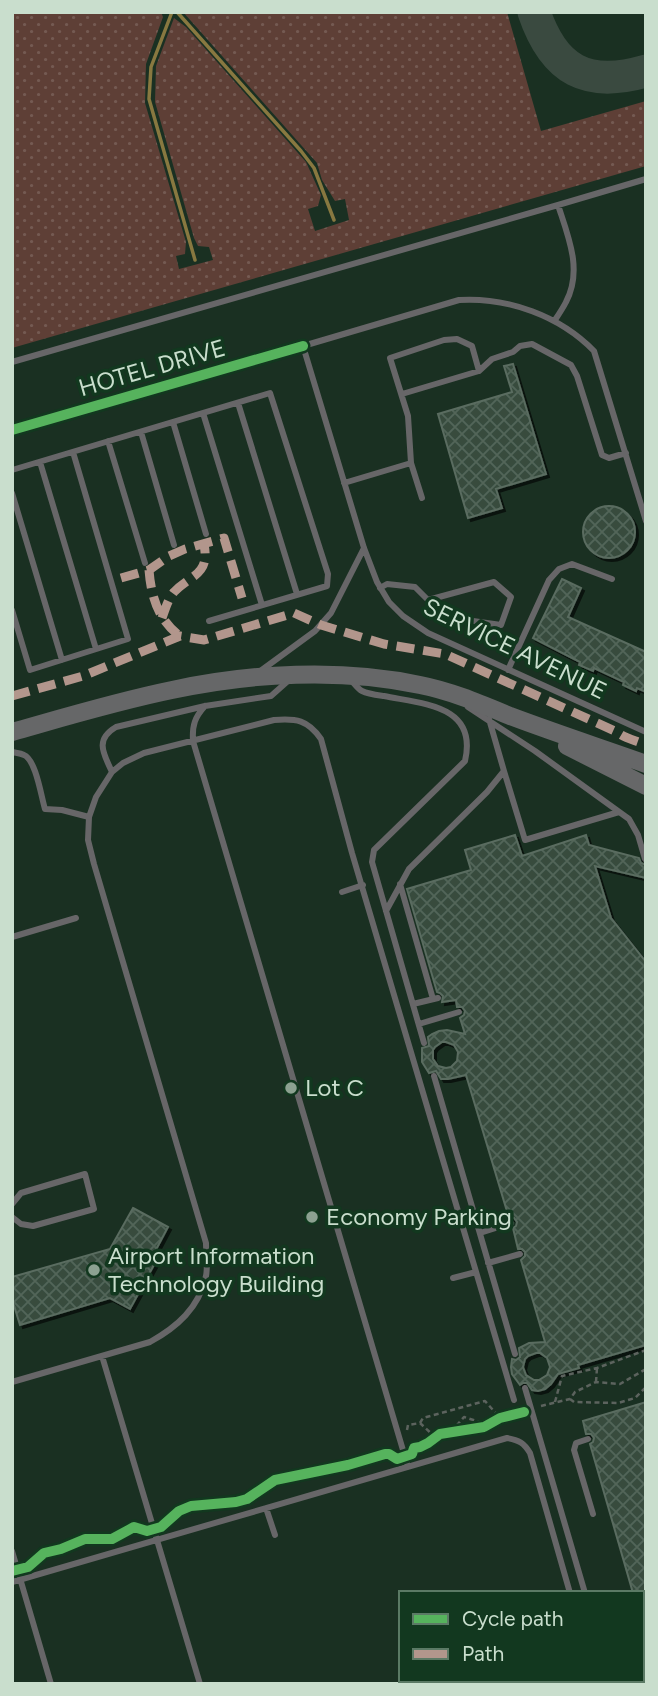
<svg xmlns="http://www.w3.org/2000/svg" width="658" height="1696" viewBox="0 0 658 1696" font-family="Figtree,sans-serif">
<defs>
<pattern id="grass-dots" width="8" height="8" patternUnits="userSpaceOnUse" patternTransform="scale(1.75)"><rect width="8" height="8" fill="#5e3f36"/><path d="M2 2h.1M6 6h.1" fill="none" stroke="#745a52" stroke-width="1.8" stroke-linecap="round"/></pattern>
<pattern id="building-cross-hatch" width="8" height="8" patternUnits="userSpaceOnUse" patternTransform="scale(1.75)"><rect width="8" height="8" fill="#374c3e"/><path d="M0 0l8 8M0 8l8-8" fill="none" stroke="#536559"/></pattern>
<filter id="shadow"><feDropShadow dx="3" dy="3" stdDeviation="0" flood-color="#0009"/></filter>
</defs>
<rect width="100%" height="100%" fill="#1a3022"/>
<path fill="url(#grass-dots)" d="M12,12H161L163,17L146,64L145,103L186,242L185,254L176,256L179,269L213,260L209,247L198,246L194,238L155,102L156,66L174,18L186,27L306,162L321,195L318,206L308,209L315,231L349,220L345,199L335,201L322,180L317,163L183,12H507L541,131L646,101V166L12,348Z"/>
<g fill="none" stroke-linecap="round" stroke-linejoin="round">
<path stroke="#887840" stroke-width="3.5" d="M172,12L151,67L149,99L195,260
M177,12L301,151L314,168L334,220"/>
<path stroke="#3a4a40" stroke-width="33" d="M534,12C554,71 587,88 646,71"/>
</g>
<path fill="url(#building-cross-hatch)" stroke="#5a6c60" stroke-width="2" fill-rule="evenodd" filter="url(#shadow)" d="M513,364L546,474L496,489L502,508L468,518L438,414L512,392L504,366Z
M583 532a26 26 0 1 1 52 0a26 26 0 1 1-52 0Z
M562,579L581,588L568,617L646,652V692L637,688L636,691L623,685L624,682L594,668L593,671L579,665L580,662L533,638Z
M515,835L522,856L586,835L589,845L639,858L641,863L646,865V878L595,866L611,918L646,962V1345L578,1365L579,1368L558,1374L551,1384L545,1389L538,1391L532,1390L527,1383H523L520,1385L512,1374L511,1367L512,1359L516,1360L520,1357L519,1348L529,1343L545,1342L521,1260L525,1256V1252L522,1249H518L513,1228L516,1226L517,1222L514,1218H509L466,1075L448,1079H441L436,1071L429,1073L422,1062V1048L429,1046L428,1037L432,1034L439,1031L447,1030L465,1034L460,1018L464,1015L465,1011L462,1007H457L456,1000L442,1002L443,996L440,993L437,992L407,889L471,870L465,850ZM442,1042H446L454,1045L458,1052L457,1061L451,1067L446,1068L438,1066L433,1059V1050L435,1047ZM536,1353H540L547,1358L550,1367L547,1375L539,1380H534L526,1375L523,1367L525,1359L528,1356Z
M133,1208L168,1227L150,1261L155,1263L130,1309L110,1298L20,1325L12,1299V1277L110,1249Z
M646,1402V1593H633L590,1444L593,1442L594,1438L591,1434H586L583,1421Z"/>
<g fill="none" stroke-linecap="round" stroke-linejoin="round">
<path stroke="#5c635e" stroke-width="2.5" stroke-dasharray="5 3.5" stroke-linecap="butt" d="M596,1382L597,1368
M570,1399L574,1402L618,1403L635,1398L646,1387
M555,1402L562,1376L597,1368L646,1350
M541,1406L570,1399L575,1392L596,1382L620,1384L646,1369
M420,1423L423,1418L485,1401L500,1418
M407,1430L408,1425L420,1423L435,1437
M451,1432L464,1417L489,1425"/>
<path stroke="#676668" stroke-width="6" d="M555,320C559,314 563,308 566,302C583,270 568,236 558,205
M12,362L558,205L646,179
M402,394L479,371
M238,403L297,594
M203,413L262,605
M173,422L206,534
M141,432L174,545
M108,441L145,563
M40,462L96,649
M12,470L270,393L328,574L327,586L209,621
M344,483L411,463
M12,493L62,660
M422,498L411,463L408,416L390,358L444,340L457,339L472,346L479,371L492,359L513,352L520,346L532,344L571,365L577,376L602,455L609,458L626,453
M646,521L594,351C560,316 508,297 459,300L303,346L364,548L377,582L389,602L403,616L428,633L646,732
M380,588L387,584L415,587L445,617L501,625L511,597L494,582L428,600
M12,610L30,670L128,639L73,452
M508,670L549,580L559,569L572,564L612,579
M259,672L315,631L331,613L364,548
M350,679C354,683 358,689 362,691C368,694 377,695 384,696C423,704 478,705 465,761L374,850L372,862L424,1043
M205,706C195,717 192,725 193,741L408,1467
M468,707L535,751L629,819L638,835L645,859
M12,752C16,753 20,753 24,755C36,760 41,796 45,809L62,810L89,817
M504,771L525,840L619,812
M112,772C104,754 94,740 116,727L205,706L271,696L289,680
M400,884L433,999
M342,892L363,885
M386,911L409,869L487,792L504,771L489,719
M12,937L76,918
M413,1004L438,998
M419,1024L459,1012
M434,1076L515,1354
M12,1204L21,1193L85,1174L94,1209L33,1226L21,1224L12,1217
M480,1233L511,1223
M488,1263L520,1254
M453,1278L476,1272
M102,1356L200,1684
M12,1382L150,1342C177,1327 199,1308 206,1276C208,1266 206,1253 206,1243L94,864L88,840L89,817L96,797L112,772L123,763L144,753L274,720C296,718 308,720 321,739L352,853L514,1400
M525,1388L585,1593
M588,1439L576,1443L574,1450L593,1514
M266,1508L275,1535
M12,1551L51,1684
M12,1582L507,1438C519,1440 524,1443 530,1453L570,1593
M610,1680L611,1684
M624,1680L625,1684"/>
<path stroke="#676668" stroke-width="12" d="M12,430L303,346"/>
<path stroke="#666768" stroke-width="18" d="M12,732C65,717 118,701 172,690C251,673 341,668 420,685C451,691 481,704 510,716C555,733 601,748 646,764
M567,746L646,786"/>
<path stroke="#b2968c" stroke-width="9" stroke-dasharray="18 9" stroke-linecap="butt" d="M149,570C151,596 158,620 180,636
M121,578L149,570L169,556L185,549L224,538L242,598
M162,618C165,610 168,599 174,592C191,574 210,576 204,544
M12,696L83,676L180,636L204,640L294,613L321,625L384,644L445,654L617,732C626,739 635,740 646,745"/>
<g stroke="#12381f" stroke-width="15">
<path id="cycleway" d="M12,430L303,346
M12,1571L28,1567L44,1553L61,1549L85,1539H112L134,1527L147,1531L161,1527L179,1511L191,1506L236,1502L247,1499L275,1480L348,1465L385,1454H389L397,1459L412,1454L414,1448L420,1447L428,1443L440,1434L484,1427L500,1418L524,1412"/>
</g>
<use href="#cycleway" stroke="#56b35d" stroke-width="10"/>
</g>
<g fill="#8ca191" stroke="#12381f" stroke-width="2.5">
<circle cx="291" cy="1088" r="7"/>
<circle cx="312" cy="1217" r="7"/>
<circle cx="94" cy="1270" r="7"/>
</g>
<g text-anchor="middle" stroke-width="7" stroke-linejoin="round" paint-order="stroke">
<g font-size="24" fill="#c9decd" stroke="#12381f">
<text transform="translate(152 368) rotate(-16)" y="8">HOTEL DRIVE</text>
<text transform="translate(515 649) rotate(26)" y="8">SERVICE AVENUE</text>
</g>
<g font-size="24" fill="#c9decd" stroke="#12381f" text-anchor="start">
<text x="305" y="1096">Lot C</text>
<text x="326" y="1225">Economy Parking</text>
<text x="108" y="1264">Airport Information<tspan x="108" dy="28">Technology Building</tspan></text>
</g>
</g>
<rect width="658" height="1696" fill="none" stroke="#c9decd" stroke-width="28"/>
<rect x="399" y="1591" width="245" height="91" fill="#12381f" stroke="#5b7a65" stroke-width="2"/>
<rect x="413" y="1614" width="35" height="10" fill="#56b35d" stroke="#5b7a65" stroke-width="2"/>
<text x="462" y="1626" font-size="21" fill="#c9decd">Cycle path</text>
<rect x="413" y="1649" width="35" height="10" fill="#b2968c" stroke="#5b7a65" stroke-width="2"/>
<text x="462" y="1661" font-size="21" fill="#c9decd">Path</text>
</svg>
